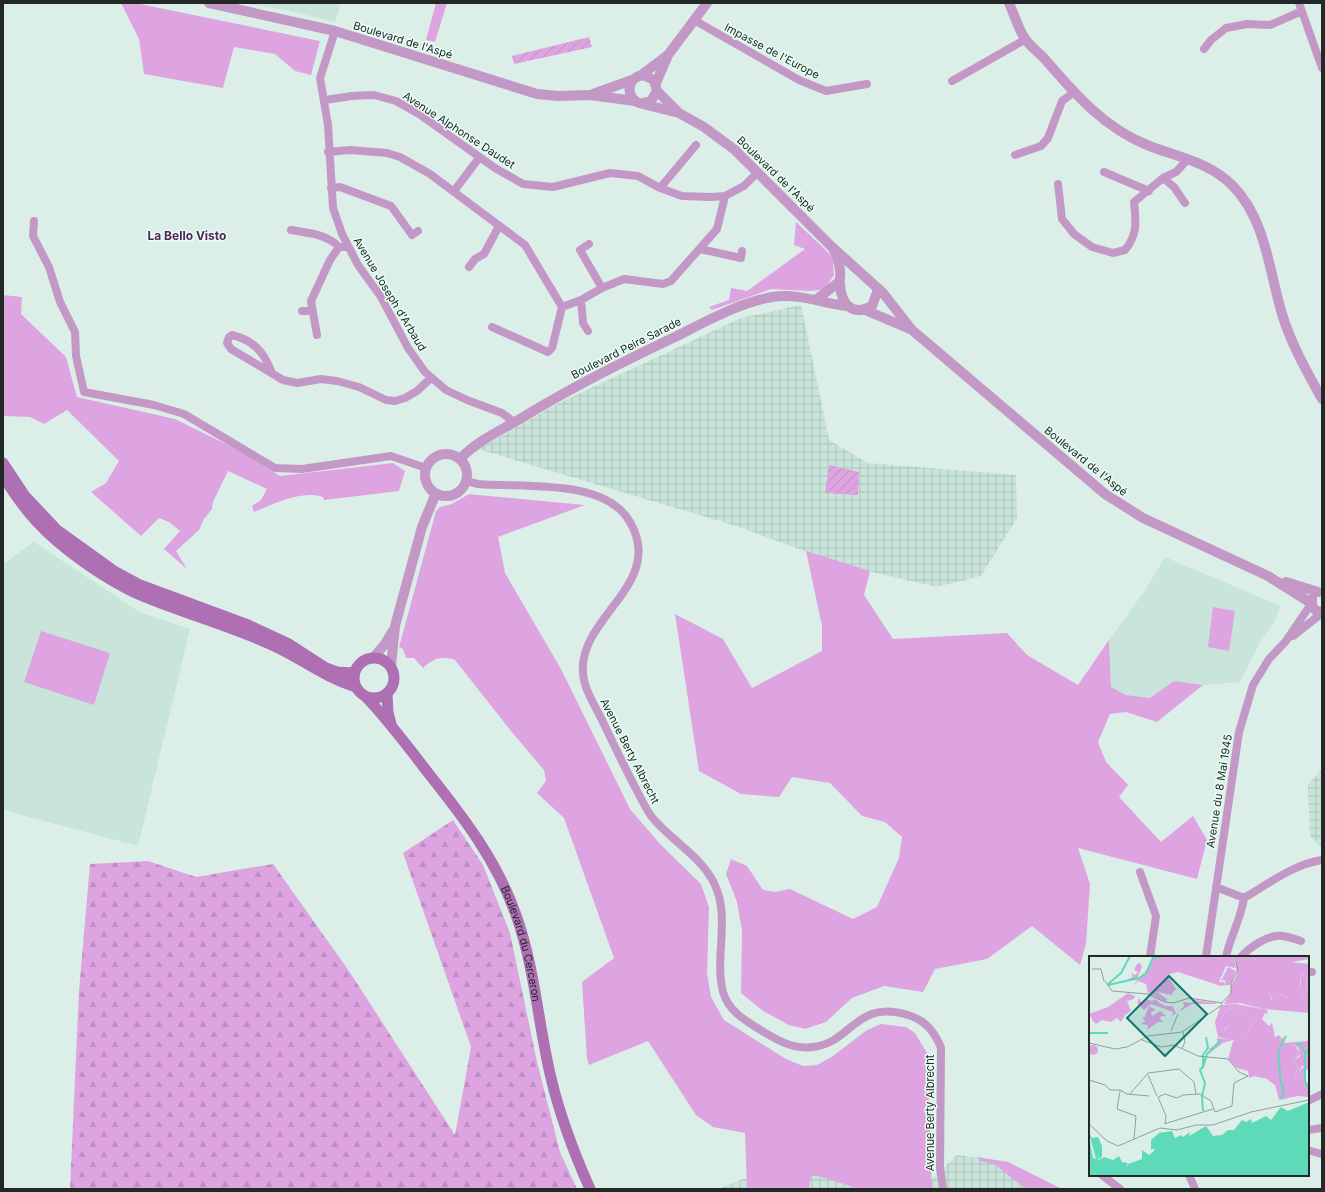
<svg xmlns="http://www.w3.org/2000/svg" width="1325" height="1192" viewBox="0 0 1325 1192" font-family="Inter,sans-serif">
<defs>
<pattern id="industrial-grid" width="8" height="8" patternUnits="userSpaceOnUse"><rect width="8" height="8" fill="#c9e4da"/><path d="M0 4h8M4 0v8" fill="none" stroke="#acc4bb"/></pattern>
<pattern id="forest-firs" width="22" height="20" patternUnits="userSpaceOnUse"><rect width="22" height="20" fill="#dea4e2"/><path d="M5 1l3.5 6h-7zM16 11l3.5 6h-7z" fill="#be8dc2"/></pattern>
<pattern id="garden-furrows" width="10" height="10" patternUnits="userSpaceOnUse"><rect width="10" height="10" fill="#dea4e2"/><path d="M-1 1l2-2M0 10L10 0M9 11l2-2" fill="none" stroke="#be8dc2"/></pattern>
</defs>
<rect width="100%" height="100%" fill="#dbefe8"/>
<path fill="#c9e4da" d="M243,3H341L335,22L285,10Z
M34,542L141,613L190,629L138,846L3,810V564Z
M1165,557L1280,606L1275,621L1259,644L1240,682L1203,685L1174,681L1150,698L1126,695L1111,687L1109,640L1146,589Z"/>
<path fill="url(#industrial-grid)" d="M801,305L829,440L868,463L1016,475L1017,518L981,576L937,587L846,566L736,526L478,449L561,402L741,318Z
M1322,769V847L1310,836L1308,785Z
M957,1155L1008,1162L1062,1189H883L931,1180Z
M818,1176L859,1189H718L748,1177Z"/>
<path fill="#dea4e2" d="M121,3H135L320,41L311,75L295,71L275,54L234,47L223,88L144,74L139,39Z
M436,3H447L435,42L426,40Z
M796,222L829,253L833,260L834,275L826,287L821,290L809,291L771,289L712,310L709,307L729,300L731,288L747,291L805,249L794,245Z
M3,295L22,297L21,314L66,357L77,397L175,419L238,450L280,476L393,463L405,471L399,491L324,500L323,497C300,490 275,504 254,512L252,506L261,500L267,489L228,471L213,502L212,509L204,519L199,530L176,551L187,569L164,549L180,531L169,522L159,518L141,536L91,492L106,483L119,461L67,410L44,424L30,417L3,416Z
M469,494L585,505L498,537L505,573L561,669L630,809L660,844L701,884L709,907L707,973L711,997L724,1020L786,1059L803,1066L817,1065L833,1056L867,1030L881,1024L906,1027L915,1033L927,1053L932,1189H859L818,1176H811L809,1189H747L745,1133L713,1127L696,1115L648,1041L589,1065L587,1059L582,982L614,958L564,818L537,793L546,781L544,770L511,731L455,660C443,656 433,658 423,668L414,658H406L403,649L399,647L436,511L440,507L452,504Z
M806,551L870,571L864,595L893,639L1007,633L1027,655L1078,685L1109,640L1111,687L1126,695L1150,698L1174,681L1203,685L1157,722L1126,712L1110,714L1098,742L1106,762L1128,785L1119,797L1161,842L1193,816L1207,840L1197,879L1078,848L1090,884L1086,944L1080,965L1032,926L987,959L935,969L923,992L884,986L852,998L826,1022L805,1029L789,1025L763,1011L741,993L742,931L737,902L726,874L731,859L747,866L763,890L775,892L790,889L853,919L877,907L899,858L902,837L885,822L862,816L830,783L792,777L779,797L741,794L699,771L675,614L723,639L752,688L822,651V626Z
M1213,607L1235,611L1229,651L1208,647Z
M41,631L110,653L94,705L24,682Z
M977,1157L1008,1162L1062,1189H1026L994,1164L980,1161Z"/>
<path fill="url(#forest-firs)" d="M453,820L483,865L510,933L537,1062L560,1152L577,1189H70L79,991L90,864L148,861L196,877L273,864L349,971L455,1135L471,1047L403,853Z"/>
<path fill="url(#garden-furrows)" d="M589,37L592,47L514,64L512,56Z
M829,465L859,472L858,495L825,493Z"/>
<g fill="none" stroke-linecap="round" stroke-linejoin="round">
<path stroke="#c498c6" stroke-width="8" d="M1299,3L1322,68
M694,20L799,80L826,91L867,84
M335,31L320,78L328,125L333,208L342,234L358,265L381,297L408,348L425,372L446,390L467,400L502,413L514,422
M1204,49L1211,40L1226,28L1247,24L1270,25L1302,11
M952,81L1026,39
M325,100L352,96L374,95L396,101L419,114L495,168L523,184L553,187L610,173L638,176L660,188L682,196L711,197L725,196L744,186L758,172
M328,152L350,150L387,153L400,157L430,174L525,245L562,307
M1015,155L1041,146L1048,138L1062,101L1073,93
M1104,172L1149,191
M1163,178L1174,187L1185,203
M1058,184L1062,219L1074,234L1092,247L1113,253L1125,250C1138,234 1136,222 1134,202L1163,178L1176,172L1188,159
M331,188L340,187L391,206L412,235L418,231
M660,188L696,145
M454,191L479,158
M34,221L33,236L49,267L60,302L75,332L76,356L84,392L154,405L184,414L275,468L302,469L391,456L426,468
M291,230C308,233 327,234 339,247
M589,244L580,250L602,288
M700,249L741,258L742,251
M469,267L475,259L484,254L499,226
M581,300L583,323L588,331
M302,311H313
M492,327L548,352L552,348L562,307L581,300L602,288L624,279L663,284L671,281L717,229L725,196
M317,335L311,301L330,260L339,247H347
M271,371C264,352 253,340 232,335L229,337L227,343L231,349L283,380L297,383L321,379L337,381L359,387L386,400L395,401L405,398L417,391L431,378
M466,481L478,484C523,488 605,478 630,522C666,584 578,617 583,673C584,689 594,704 601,718C612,741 623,764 635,787C640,797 645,807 651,816C670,840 700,855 714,883C731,917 714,956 723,992C728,1010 744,1020 759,1029C775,1039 793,1050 813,1047C852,1043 855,999 908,1015C925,1020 935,1032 941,1048L940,1168L943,1189
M1293,636L1322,613
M1140,872L1156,916L1150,957
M1216,887L1244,898
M1206,957L1239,732L1253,685L1269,659L1286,641L1311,604
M1226,957C1230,937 1241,919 1244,898C1268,884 1294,864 1322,860
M1241,957C1250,947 1268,934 1283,936C1289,937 1295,939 1301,941
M1308,972H1312
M1308,1101L1322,1094
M1308,1130L1322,1128
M1308,1150L1321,1154
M1102,1175L1120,1189
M1189,1175L1195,1189"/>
<path stroke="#c498c6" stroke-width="10" d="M209,3L335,31L537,94L558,96L590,95L635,101
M1009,3C1014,14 1018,28 1025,39C1030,46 1038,52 1044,58C1074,93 1103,127 1147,145C1177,157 1210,162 1233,186C1266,220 1269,271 1282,314C1291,344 1307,372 1322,399
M640,76L668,55
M656,83L668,55L707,3
M657,91L678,112
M593,94L632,80
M643,103L651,101L657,91L654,80L643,75C628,77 624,96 639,103L679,113L704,127L735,150L831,246L883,293L912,330L1105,494L1143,518L1268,576L1311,603
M834,250C837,257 840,264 840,271C841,276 839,280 840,284C841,304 852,317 872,306L878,290
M817,299L839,282
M865,310L910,329
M425 475a21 21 0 1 1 42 0a21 21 0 1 1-42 0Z
M460,459C476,442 499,431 520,419C570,388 624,361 677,336C707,321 739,303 772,297C800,293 821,303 847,306
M1286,582L1318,592
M1312,597V607L1317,611L1322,612
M374,657L385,644L392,632
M391,666L395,626L422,527L436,493"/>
<g stroke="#af6fb3" stroke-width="11">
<path d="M3,463L25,496L57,530L114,571L140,585L248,625L289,644L326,668L337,672L354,673"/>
<path d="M3,476C13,492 24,508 37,522C62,549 105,579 138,594C182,613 229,625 272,645C301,658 324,677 356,687"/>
<circle cx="374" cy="678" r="20"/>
<path d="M387,694L388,712L391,724"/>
<path id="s1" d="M366,697C389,721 409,748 429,774C464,818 497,861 516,915C535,968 538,1024 551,1078C560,1116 574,1153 590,1189"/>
</g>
</g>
<g text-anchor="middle" stroke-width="3" stroke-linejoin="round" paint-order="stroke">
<g font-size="11" fill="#212826" stroke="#e8fdf5">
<text transform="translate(403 40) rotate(17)" y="4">Boulevard de l'Aspé</text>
<text transform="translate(772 51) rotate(28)" y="4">Impasse de l'Europe</text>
<text transform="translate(459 130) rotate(33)" y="4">Avenue Alphonse Daudet</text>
<text transform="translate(776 174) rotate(44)" y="4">Boulevard de l'Aspé</text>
<text transform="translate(390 294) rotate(59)" y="4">Avenue Joseph d'Arbaud</text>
<text transform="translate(626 348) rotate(-27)" y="4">Boulevard Peire Sarade</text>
<text transform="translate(1086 461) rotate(39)" y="4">Boulevard de l'Aspé</text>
<text transform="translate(630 751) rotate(63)" y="4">Avenue Berty Albrecht</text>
<text transform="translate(1219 791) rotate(-81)" y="4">Avenue du 8 Mai 1945</text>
<text dy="4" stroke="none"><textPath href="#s1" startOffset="295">Boulevard du Cerceron</textPath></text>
<text transform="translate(930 1113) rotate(-90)" y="4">Avenue Berty Albrecht</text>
</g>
<g font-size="12" font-weight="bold" fill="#532557" stroke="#e8fdf5">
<text x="187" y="240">La Bello Visto</text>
</g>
</g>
<g transform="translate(1089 956)">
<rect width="220" height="220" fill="#dbefe8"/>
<path d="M220,16V22L217,23L220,44L216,46L211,36L212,20L215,16ZM184,34L198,42L199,45L192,51L177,50L183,43L180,36ZM50,42L53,47L56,43L64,45L65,43L76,50H83L87,57L83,60L84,56L62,48L55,54L48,47ZM105,44L127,47V48H103L90,56L95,50L94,46L102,47ZM60,50L67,54L62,56L63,60L71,55L77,60H72L71,63L75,66H69L58,74L59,69L52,68L56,65L53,61H56ZM145,51L164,66L156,82L135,76L138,71L134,60L136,55ZM24,54L36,59L32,66L28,62L22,66ZM204,86L211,98L205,105L211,115L209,120L214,110L217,120L216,125L206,128L205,118L208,116L203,106L208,97L202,89Z" fill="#dea4e2"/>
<path d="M70,0H144L147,12L137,10L130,26H135L137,29L132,30L89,16L78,19L87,33L82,39L68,36L78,43L77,46L59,37L57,28L49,25L44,30L49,23L37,24L44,21L42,17L46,19L49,16L45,14L48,8L51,7L53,11L48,22L57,18L63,2ZM146,0H220V3L203,6L220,8V16L213,17L211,24V36L216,46L220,44L217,23L220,22V57L174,53L151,47L135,48L141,38L142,29L148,19ZM184,34L186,38L190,37L198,42V45L192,50H177L183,46L180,36ZM39,37L46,40L45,43L38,45L42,55L36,59L24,54L26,61L22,66L13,64L7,68L4,65L0,58L19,51ZM147,48L178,54L179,58L176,57L173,63L180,70L183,67L186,81L190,79L193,83L194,80V87L218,85L220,80V113L216,114L215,110H212L211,119L210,120L211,114L205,105L211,100L209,92L204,87L202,88L208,97L203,106L208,115L205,118L206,127L216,125L220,133L219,141L209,140L190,144L186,129L178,123L165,120L160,122L159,115L148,112L139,103L144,85H147L129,81L126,66L132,49ZM145,51L164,66L156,82L135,75L138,70L137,67L141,66L134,60L136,55ZM128,82L144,84L134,87L118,99L122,95L120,93L128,88Z" fill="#dea4e2" fill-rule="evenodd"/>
<path d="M139,11L147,15L141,29H137L136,24L132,25ZM-1 94a5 5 0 1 1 10 0a5 5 0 1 1-10 0Z" fill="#dea4e2"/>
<path d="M220,146V220H0V181L4,202L7,203L0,177L3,182L9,181L13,190V200L11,203L8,201L10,204L15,201L24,204L30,200L33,206L39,207L38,208L39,211V208L53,203V194L60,199L64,196L66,192L62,194V184L70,177L83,175L86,182L92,179L94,181L101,176L100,180L117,170L124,180L133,179L139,174H145L153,164L157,166L162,163L163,167L177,160L182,164L192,151L199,155Z" fill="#5fdab8"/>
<path fill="none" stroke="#5fdab8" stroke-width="2" d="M19,28L32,17L41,0M19,29L50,22L57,17L64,2L74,0M0,77H19M207,88H212L216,97M189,96L197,80M189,97L192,128M216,106V98L220,93M216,107V125L220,133M114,111L118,98L132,84M192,143L195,138L193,128M114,155L113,140L116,127L111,114L114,111V99L119,92L117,81"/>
<path fill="none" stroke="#919f9a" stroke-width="1" d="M3,13H12L15,25M16,25L23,35L58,38L76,46L85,47L100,42L133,47M132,48L142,37V27L149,14L145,0M82,75L89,58M93,76L133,49M59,80L93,76M53,84L72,91L84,89L94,93M0,87L26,93L38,91L59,80M93,92L96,86L94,76M94,93L109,100L139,103L150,116L159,120L145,127L143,150L126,156M59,119L68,140M0,124L16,129L21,134H31L38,138L60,140M31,135L28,153L47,160L45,183M41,138L59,117L90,113L105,126L107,138M69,141L76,138L88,142L94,139L111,138L122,145L126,156M69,141L77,160L76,168M0,168L18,185L29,190L71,172L88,174L107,169H124L162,156L220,144M75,168L124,153"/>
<path fill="#0f766e" fill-opacity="0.15" stroke="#0f766e" stroke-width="2" d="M80,20L118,58L76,100L38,62Z"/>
<rect width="220" height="220" fill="none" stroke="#212826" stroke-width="2"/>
</g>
<rect width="1325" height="1192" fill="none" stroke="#212826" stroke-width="8"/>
</svg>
